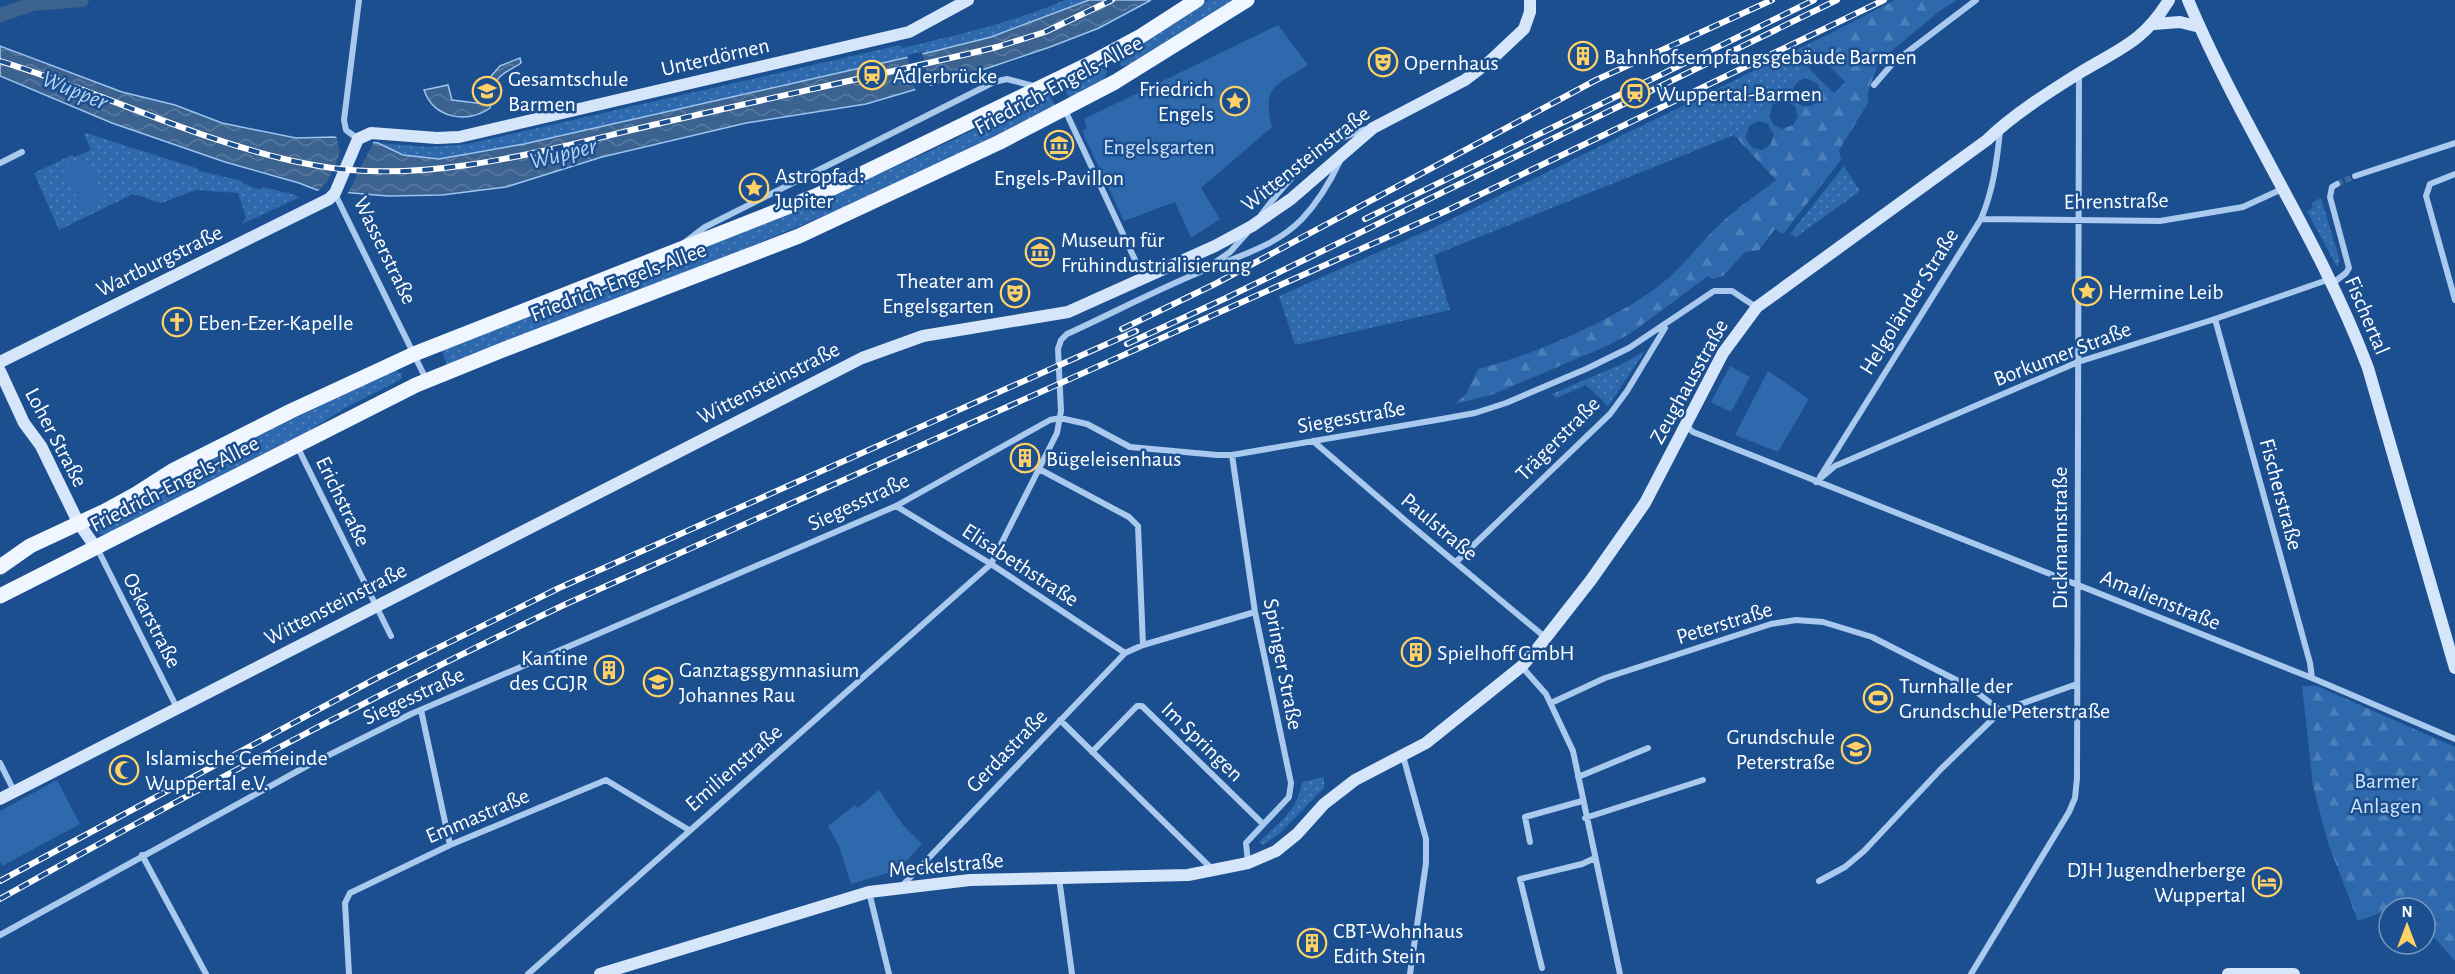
<svg xmlns="http://www.w3.org/2000/svg" width="2455" height="974" viewBox="0 0 2455 974" font-family="'Alegreya Sans',sans-serif">
<defs>
<pattern id="grass-dots" width="8" height="8" patternUnits="userSpaceOnUse" patternTransform="scale(1.5)"><rect width="8" height="8" fill="#2e69ad"/><path d="M2 2h.1M6 6h.1" fill="none" stroke="#4d80b9" stroke-width="1.8" stroke-linecap="round"/></pattern>
<pattern id="forest-firs" width="22" height="20" patternUnits="userSpaceOnUse" patternTransform="scale(1.5)"><rect width="22" height="20" fill="#2e69ad"/><path d="M5 1l3.5 6h-7zM16 11l3.5 6h-7z" fill="#4d80b9"/></pattern>
<pattern id="water-waves" width="16" height="10" patternUnits="userSpaceOnUse" patternTransform="scale(1.5)"><rect width="16" height="10" fill="#3c6290"/><path d="M0 5q4-4 8 0t8 0" fill="none" stroke="#597aa1"/></pattern>
</defs>
<rect width="100%" height="100%" fill="#1b4f8f"/>
<path fill="url(#grass-dots)" d="M1065,0H1089L991,37L931,52L524,145C475,154 424,170 378,143L429,147L468,144L900,45L903,48C957,35 1014,22 1065,0Z
M1208,0H1235L1131,64L1121,67L1119,55Z
M1833,32L1815,51L1820,57L1734,135L1434,255L1450,310L1295,345L1279,296L1431,229Z
M1099,67L1107,71L1104,80L1069,98L1063,85Z
M1049,92L1055,106C989,140 922,173 854,203C720,261 583,311 447,365L441,349C647,271 854,194 1049,92Z
M86,133L199,169V171L242,181V183L261,190L262,187L296,195L298,198L242,224L246,217L238,193L196,190L161,203L133,194L59,230L34,173L72,155L75,157L91,150L84,134Z
M1844,166L1860,191L1796,237L1790,234Z
M2321,198L2340,261L2337,267L2307,211L2313,208L2311,203Z
M1645,351L1608,406L1586,385L1556,398L1552,394L1624,363Z
M395,370L402,374V378L398,381L345,408L306,433L108,534C100,535 92,535 91,525L171,478Z
M1324,777V788L1321,791L1279,834L1263,845L1259,842C1279,822 1298,811 1302,782Z"/>
<path fill="url(#forest-firs)" fill-rule="evenodd" d="M1895,0H1957L1941,10L1879,61L1868,92V103L1839,150L1841,160L1783,234L1775,229L1759,250L1745,252L1723,276L1713,279L1708,276L1631,333L1609,345L1494,394L1455,404L1466,394L1478,369C1532,356 1616,319 1660,285C1683,267 1698,245 1718,226C1735,209 1757,195 1776,180L1734,135L1808,68L1834,93L1845,82L1815,51L1833,32ZM1806,78L1818,84L1821,94L1815,104C1793,114 1783,84 1806,78ZM1784,100L1795,106L1798,116L1793,125L1782,129L1774,125L1769,116L1772,105ZM1759,121L1768,124L1774,135L1770,145L1762,150L1753,148L1745,138L1750,125Z
M2302,686H2317L2455,747V961L2425,927V908H2408L2404,904L2358,921L2328,843L2313,786Z"/>
<path fill="#2e69ad" d="M1278,25L1308,65C1277,85 1261,86 1272,127L1201,188L1220,219L1191,238L1175,202L1124,221L1082,131L1087,128L1084,119Z
M84,158L106,200L84,211L62,168Z
M1730,366L1750,377L1731,412L1711,402Z
M1768,371L1809,399L1778,452L1735,435Z
M57,780L80,824L2,866L0,861V811Z
M879,790L903,825L922,844L898,870L851,884L839,846L828,826L855,805L858,808Z"/>
<path fill="url(#water-waves)" stroke="#9cc4f0" stroke-width="1.5" d="M1089,0H1151L1099,28L1050,47L985,69L866,104L746,123L602,157L506,187L442,195L388,196L317,190L299,183L225,162L112,123L0,76V46L122,92L175,105L222,123L296,138L333,137L378,143L403,155L439,159L524,144L931,52L991,37Z
M520,58L521,63C510,71 498,73 493,88C491,95 492,101 490,108C468,124 434,119 424,90L448,85L452,100L484,104L480,84L485,83L500,66Z"/>
<path fill="#1b4f8f" d="M922,52L930,87L916,92L907,55Z
M336,136L374,141L347,195L317,192L327,182L336,164L340,151Z"/>
<g fill="none" stroke-linecap="round" stroke-linejoin="round">
<path stroke="#3c6290" stroke-width="14" d="M0,15L33,4L82,0"/>
<path stroke="#3d69a0" stroke-width="6" stroke-dasharray="6 3" stroke-linecap="butt" d="M2337,184L2355,176"/>
<path stroke="#a9c9ee" stroke-width="6" d="M1874,85L1893,63L1976,0
M1065,110L1144,279
M358,139L346,130L344,120L359,0
M0,163L22,152
M2455,174L2430,184L2426,196L2455,300
M2355,176L2455,143
M335,194L427,381
M1261,215C1287,180 1322,140 1367,129
M1981,219L2160,221L2243,207L2282,189
M684,243L705,227L994,82L1007,79L1037,87
M1210,266L1230,252L1247,233
M2333,283L2346,273L2349,268L2330,197L2332,187L2337,184
M2215,319L2310,663L2312,678
M1686,426L1693,432L2312,678L2455,739
M1313,441L1407,522L1546,638
M297,446L391,636
M1232,455L1255,612L1291,783L1289,797L1246,843L1248,863
M1039,469L1129,517L1138,526L1143,645
M1820,477L1981,219C1993,191 1997,161 2000,131
M1816,482L1835,466L2078,362L2215,319L2330,279
M896,506L991,564L1125,653
M97,548L177,708
M1456,562L1610,414L1627,391L1665,328
M1522,667L1546,694L1573,751L1620,974
M1551,703L1605,678L1771,624L1796,620L1823,622L1872,637L1970,687L2001,711L2077,684
M421,710L450,845
M1060,720L1212,869
M1092,752L1137,706H1142L1263,824
M1403,756L1426,839V863L1410,974
M0,763L14,791
M1578,777L1648,748
M1585,818L1703,780
M1530,842L1525,817L1582,801
M142,855L206,974
M1059,878L1072,974
M1819,881L1845,867L1864,851L1941,769L2001,711
M900,888L1125,653L1143,645L1255,612
M869,892L889,974
M0,935L305,767L411,714L896,506L1050,420L1060,418L1087,424L1130,447L1217,455H1232L1442,419L1475,413L1506,403L1586,369L1629,348L1714,291H1732L1756,307
M1542,968L1520,879L1582,864L1595,858
M349,974L345,903L350,893L450,845L606,780L689,830
M528,974L991,564L1057,433L1061,411L1058,349L1061,340L1067,334C1113,313 1158,289 1205,270C1239,256 1276,246 1302,219C1319,201 1330,182 1340,161
M1971,974L2069,812L2075,798L2077,778L2079,74"/>
<path stroke="#d6e6fa" stroke-width="12" d="M2188,0C2241,126 2320,240 2368,368L2455,668
M2154,24L2180,22L2200,27
M0,362L329,199L335,193L358,139L371,133L437,138L459,137L909,32L968,0
M0,371L24,423L41,446L78,522L96,548
M0,799L862,358L923,336L1068,312L1215,246L1252,226L1291,199L1373,128L1465,80L1490,61L1524,29L1530,12V0
M600,974L869,892L970,880L1188,875L1248,863L1276,851L1297,834L1324,804L1355,780L1426,743L1522,666L1537,649L1591,580L1645,503L1723,353L1757,307L1987,140C2014,114 2049,92 2081,72C2121,48 2143,42 2169,0
M2228,974H2294"/>
<path stroke="#f0f6ff" stroke-width="15" d="M0,567L30,546L105,511L136,494L172,471L291,411L414,354L818,195L1087,65L1141,36L1197,0
M0,596L416,385L505,349L799,236L1000,142L1115,82L1247,0"/>
<g stroke="#fff" stroke-width="6">
<path id="rail" d="M0,61C106,93 208,147 319,166C433,186 559,146 670,121C779,96 888,73 997,47L1045,32L1112,0
M1365,219L1814,0
M1122,329L1215,284L1596,80L1772,0
M1127,344L1226,298L1837,0
M0,881L375,679L559,588L1136,331
M0,899C185,795 374,695 566,604L1446,211L1884,0"/>
</g>
<use href="#rail" stroke="#1b4f8f" stroke-width="4" stroke-dasharray="11" stroke-linecap="butt"/>
</g>
<defs>
<g id="building-ring" transform="scale(1.5)"><circle r="9.5" fill="#1b4f8f" stroke="#ffd166" stroke-width="1.5"/><path d="M-4-6H4V6H1V3H-1V6H-4ZM-2.5-4.3h1.7v1.8h-1.7ZM.8-4.3h1.7v1.8H.8ZM-2.5-1h1.7V.8h-1.7ZM.8-1h1.7V.8H.8Z" fill="#ffd166"/></g>
<g id="theatre-ring" transform="scale(1.5)"><circle r="9.5" fill="#1b4f8f" stroke="#ffd166" stroke-width="1.5"/><path d="M-5-5.5Q0-4 5-5.5V0Q5 5 0 6Q-5 5-5 0ZM-3.3-2.5H-1v1.5H-3.3ZM1-2.5H3.3v1.5H1ZM-2.8 1Q0 5.5 2.8 1Z" fill="#ffd166"/></g>
<g id="station-ring" transform="scale(1.5)"><circle r="9.5" fill="#1b4f8f" stroke="#ffd166" stroke-width="1.5"/><path d="M-3-6H3Q5-6 5-4V2Q5 4 3 4L4.5 6H3L1.5 4h-3L-3 6H-4.5L-3 4Q-5 4-5 2V-4Q-5-6-3-6ZM-3.5-4v3h7v-3ZM-3.5 1v1.5H-2V1ZM2 1v1.5H3.5V1Z" fill="#ffd166"/></g>
<g id="school-ring" transform="scale(1.5)"><circle r="9.5" fill="#1b4f8f" stroke="#ffd166" stroke-width="1.5"/><path d="M0-5L7-2L0 1L-7-2ZM-4 1L0 2.5L4 1V4Q0 6-4 4Z" fill="#ffd166"/></g>
<g id="sight-ring" transform="scale(1.5)"><circle r="9.5" fill="#1b4f8f" stroke="#ffd166" stroke-width="1.5"/><path d="M0-6L1.8-2.2L6-1.7L2.9 1.2L3.7 5.4L0 3.3L-3.7 5.4L-2.9 1.2L-6-1.7L-1.8-2.2Z" fill="#ffd166"/></g>
<g id="museum-ring" transform="scale(1.5)"><circle r="9.5" fill="#1b4f8f" stroke="#ffd166" stroke-width="1.5"/><path d="M0-6L6-3V-2H-6V-3ZM-5-1h2V3h-2ZM-1-1h2V3h-2ZM3-1h2V3H3ZM-6 4H6V6H-6Z" fill="#ffd166"/></g>
<g id="church-ring" transform="scale(1.5)"><circle r="9.5" fill="#1b4f8f" stroke="#ffd166" stroke-width="1.5"/><path d="M-1.2-6h2.4v3.5h3.3v2.4h-3.3V6h-2.4V-.1h-3.3v-2.4h3.3Z" fill="#ffd166"/></g>
<g id="stadium-ring" transform="scale(1.5)"><circle r="9.5" fill="#1b4f8f" stroke="#ffd166" stroke-width="1.5"/><path d="M0-5a6.5 5 0 1 0 0 10a6.5 5 0 1 0 0-10ZM-3.5-1.8h7v3.6h-7Z" fill="#ffd166"/></g>
<g id="mosque-ring" transform="scale(1.5)"><circle r="9.5" fill="#1b4f8f" stroke="#ffd166" stroke-width="1.5"/><path d="M3.5-4.9A6 6 0 1 0 3.5 4.9A5 5 0 1 1 3.5-4.9Z" fill="#ffd166"/></g>
<g id="hotel-ring" transform="scale(1.5)"><circle r="9.5" fill="#1b4f8f" stroke="#ffd166" stroke-width="1.5"/><path d="M-6-4.5h1.5V1H6V5H4.5V3h-9V5H-6ZM-4 0a1.8 1.8 0 1 1 3.6 0ZM.5 0V-2.5h3Q6-2.5 6 0Z" fill="#ffd166"/></g>
</defs>
<g fill-rule="evenodd">
<use href="#building-ring" x="1583" y="56"/>
<use href="#theatre-ring" x="1383" y="62"/>
<use href="#station-ring" x="872" y="75"/>
<use href="#school-ring" x="487" y="91"/>
<use href="#station-ring" x="1635" y="93"/>
<use href="#sight-ring" x="1235" y="101"/>
<use href="#museum-ring" x="1059" y="145"/>
<use href="#sight-ring" x="754" y="188"/>
<use href="#museum-ring" x="1040" y="252"/>
<use href="#sight-ring" x="2087" y="291"/>
<use href="#theatre-ring" x="1015" y="293"/>
<use href="#church-ring" x="177" y="322"/>
<use href="#building-ring" x="1025" y="458"/>
<use href="#building-ring" x="1416" y="652"/>
<use href="#building-ring" x="609" y="670"/>
<use href="#school-ring" x="658" y="682"/>
<use href="#stadium-ring" x="1878" y="698"/>
<use href="#school-ring" x="1856" y="749"/>
<use href="#mosque-ring" x="124" y="770"/>
<use href="#hotel-ring" x="2267" y="882"/>
<use href="#building-ring" x="1312" y="943"/>
</g>
<g text-anchor="middle" stroke-width="5" stroke-linejoin="round" paint-order="stroke">
<g font-size="22" fill="#fff" stroke="#1b4f8f">
<text transform="translate(715 56) rotate(-13)" y="8">Unterdörnen</text>
<text transform="translate(1058 84) rotate(-28)" y="8">Friedrich-Engels-Allee</text>
<text transform="translate(1305 158) rotate(-38)" y="8">Wittensteinstraße</text>
<text transform="translate(2116 200) rotate(-1)" y="8">Ehrenstraße</text>
<text transform="translate(386 250) rotate(64)" y="8">Wasserstraße</text>
<text transform="translate(159 260) rotate(-26)" y="8">Wartburgstraße</text>
<text transform="translate(618 281) rotate(-21)" y="8">Friedrich-Engels-Allee</text>
<text transform="translate(1908 301) rotate(-58)" y="8">Helgoländer Straße</text>
<text transform="translate(2368 315) rotate(67)" y="8">Fischertal</text>
<text transform="translate(2062 353) rotate(-21)" y="8">Borkumer Straße</text>
<text transform="translate(1688 381) rotate(-61)" y="8">Zeughausstraße</text>
<text transform="translate(768 382) rotate(-27)" y="8">Wittensteinstraße</text>
<text transform="translate(1351 416) rotate(-10)" y="8">Siegesstraße</text>
<text transform="translate(57 437) rotate(62)" y="8">Loher Straße</text>
<text transform="translate(1557 438) rotate(-45)" y="8">Trägerstraße</text>
<text transform="translate(174 483) rotate(-27)" y="8">Friedrich-Engels-Allee</text>
<text transform="translate(2282 494) rotate(75)" y="8">Fischerstraße</text>
<text transform="translate(344 501) rotate(64)" y="8">Erichstraße</text>
<text transform="translate(858 501) rotate(-25)" y="8">Siegesstraße</text>
<text transform="translate(1440 526) rotate(40)" y="8">Paulstraße</text>
<text transform="translate(2059 538) rotate(-90)" y="8">Dickmannstraße</text>
<text transform="translate(1021 564) rotate(33)" y="8">Elisabethstraße</text>
<text transform="translate(2161 599) rotate(22)" y="8">Amalienstraße</text>
<text transform="translate(335 603) rotate(-27)" y="8">Wittensteinstraße</text>
<text transform="translate(153 620) rotate(63)" y="8">Oskarstraße</text>
<text transform="translate(1724 622) rotate(-17)" y="8">Peterstraße</text>
<text transform="translate(1284 664) rotate(79)" y="8">Springer Straße</text>
<text transform="translate(413 695) rotate(-25)" y="8">Siegesstraße</text>
<text transform="translate(1203 741) rotate(44)" y="8">Im Springen</text>
<text transform="translate(1006 750) rotate(-46)" y="8">Gerdastraße</text>
<text transform="translate(733 767) rotate(-41)" y="8">Emilienstraße</text>
<text transform="translate(477 815) rotate(-23)" y="8">Emmastraße</text>
<text transform="translate(946 864) rotate(-5)" y="8">Meckelstraße</text>
</g>
<g font-size="22" fill="#fff" stroke="#1b4f8f" text-anchor="start">
<text x="1604" y="64">Bahnhofsempfangsgebäude Barmen</text>
<text x="1404" y="70">Opernhaus</text>
<text x="893" y="83">Adlerbrücke</text>
<text x="508" y="86">Gesamtschule<tspan x="508" dy="25">Barmen</tspan></text>
<text x="1214" y="96" text-anchor="end">Friedrich<tspan x="1214" dy="25">Engels</tspan></text>
<text x="1656" y="101">Wuppertal-Barmen</text>
<text x="775" y="183">Astropfad:<tspan x="775" dy="25">Jupiter</tspan></text>
<text x="1059" y="185" text-anchor="middle">Engels-Pavillon</text>
<text x="1061" y="247">Museum für<tspan x="1061" dy="25">Frühindustrialisierung</tspan></text>
<text x="994" y="288" text-anchor="end">Theater am<tspan x="994" dy="25">Engelsgarten</tspan></text>
<text x="2108" y="299">Hermine Leib</text>
<text x="198" y="330">Eben-Ezer-Kapelle</text>
<text x="1046" y="466">Bügeleisenhaus</text>
<text x="1437" y="660">Spielhoff GmbH</text>
<text x="588" y="665" text-anchor="end">Kantine<tspan x="588" dy="25">des GGJR</tspan></text>
<text x="679" y="677">Ganztagsgymnasium<tspan x="679" dy="25">Johannes Rau</tspan></text>
<text x="1899" y="693">Turnhalle der<tspan x="1899" dy="25">Grundschule Peterstraße</tspan></text>
<text x="1835" y="744" text-anchor="end">Grundschule<tspan x="1835" dy="25">Peterstraße</tspan></text>
<text x="145" y="765">Islamische Gemeinde<tspan x="145" dy="25">Wuppertal e.V.</tspan></text>
<text x="2246" y="877" text-anchor="end">DJH Jugendherberge<tspan x="2246" dy="25">Wuppertal</tspan></text>
<text x="1333" y="938">CBT-Wohnhaus<tspan x="1333" dy="25">Edith Stein</tspan></text>
</g>
<g font-size="22" fill="#cfe3fa" stroke="#1b4f8f">
<text x="1159" y="154">Engelsgarten</text>
<text x="2386" y="788">Barmer<tspan x="2386" dy="25">Anlagen</tspan></text>
</g>
<g font-size="24" font-style="italic" fill="#b5d3f5" stroke="#1b4f8f">
<text transform="translate(75 90) rotate(22)" y="8">Wupper</text>
<text transform="translate(563 153) rotate(-14)" y="8">Wupper</text>
</g>
</g>
<g transform="translate(2407 926)"><circle r="28" fill="#1b4f8f" stroke="#7695bc" stroke-width="1.5"/>
<path d="M0-4.5L10 22L0 15L-10 22Z" fill="#ffd166"/>
<text y="-9" font-size="16" font-weight="bold" text-anchor="middle" fill="#ffffff">N</text>
</g>
</svg>
